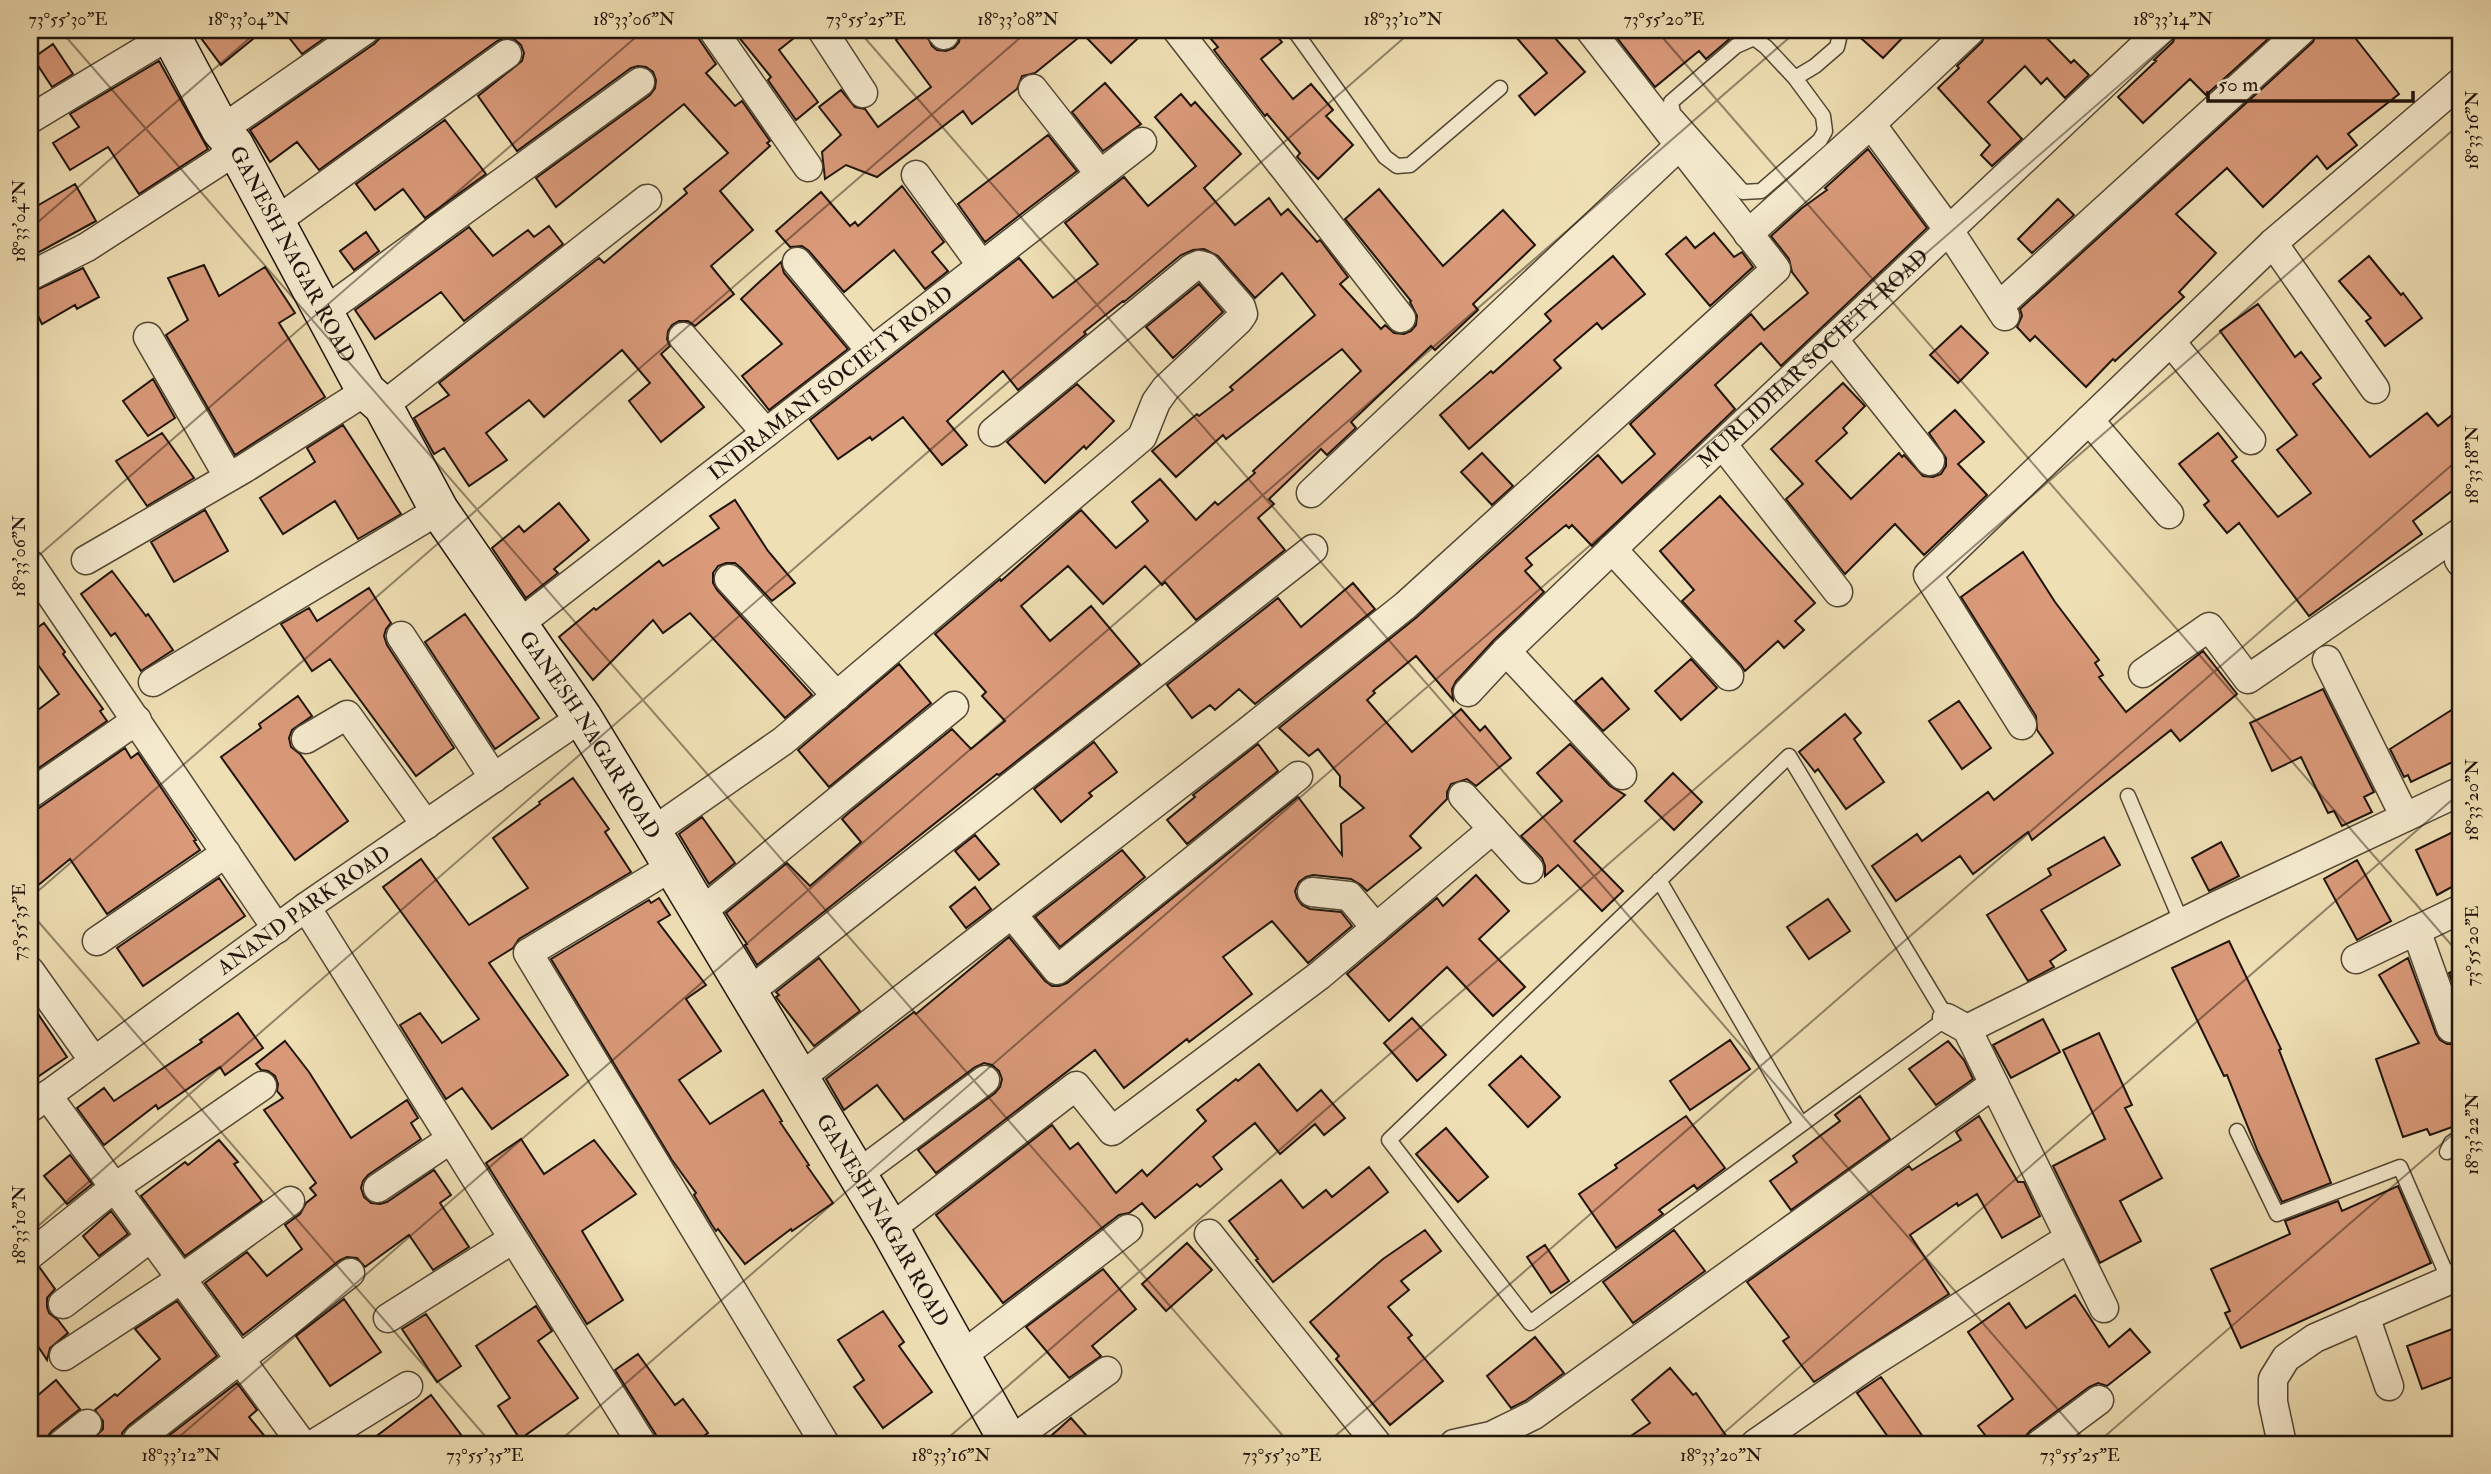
<svg xmlns="http://www.w3.org/2000/svg" width="2491" height="1474" viewBox="0 0 2491 1474" font-family="'IM FELL Double Pica',serif">
<rect width="100%" height="100%" fill="#efdfb4"/>
<filter id="stains"><feTurbulence type="fractalNoise" baseFrequency=".00286" numOctaves="4"/><feColorMatrix values="0 0 0 0 .2 0 0 0 0 .09 0 0 0 0 .02 0 0 0 .5 -.17"/></filter>
<radialGradient id="worn" r=".72"><stop offset=".6" stop-color="#630" stop-opacity="0"/><stop offset="1" stop-color="#630" stop-opacity=".3"/></radialGradient>
<path fill="#da9a7a" stroke="#1f140b" stroke-width="2" d="M195,30H264L221,65Z
M283,30H336L302,54Z
M381,30H697L699,39L716,64L706,73L735,106L742,101L770,141L767,143L770,146L720,191L753,230L711,266L734,294L695,326L688,321H679L672,325L668,331L667,339L670,346L661,354L704,407L661,442L629,401L650,383L622,350L544,417L529,400L486,433L507,460L469,486L444,448L434,454L414,418L449,395L439,383L599,258L604,263L687,193L684,189L728,153L684,104L556,207L536,178L650,95L655,88L656,80L653,72L646,67L638,66L631,68L517,151L478,96L522,61L524,53L521,45L514,39L506,37L497,41L319,170L297,142L270,162L250,130L374,44L380,38Z
M733,30H804L779,50L818,102L796,120L768,80L771,77Z
M909,30H924L932,46L937,50L946,51L954,48L959,42L961,30H1147L1111,63L1083,34L1035,73L1022,76L1017,89L972,124L963,111L877,177L846,165L825,179L822,152L841,135L819,107L841,90L855,107L865,109L878,127L931,87L896,40Z
M1203,30H1272L1282,42L1261,59L1293,99L1311,84L1333,110L1326,116L1353,145L1318,179L1297,157L1300,153L1267,114L1265,116L1214,50L1218,47Z
M1510,30H1548L1585,72L1535,115L1519,96L1547,73Z
M1611,30H1740L1706,59L1699,51L1655,87Z
M1852,30H1910L1883,58Z
M1987,30H2039L2071,63L2074,60L2089,75L2065,98L2047,78L2041,84L2025,66L1988,102L2022,139L1992,166L1981,155L1990,145L1938,88L1959,68L1957,66L1982,42Z
M2177,30H2278L2206,95L2190,79L2143,123L2118,97L2156,61L2154,60L2173,42Z
M2318,30H2349L2399,94L2348,134L2357,145L2327,169L2317,156L2263,207L2227,168L2176,214L2216,253L2179,292L2184,297L2115,361L2113,359L2086,387L2035,336L2030,341L2017,327L2022,316L2020,309L2313,42Z
M53,44L73,74L52,87L33,58Z
M159,61L208,149L139,194L108,147L70,170L53,143L79,127L70,114Z
M1105,83L1141,124L1103,151L1072,112Z
M1181,94L1191,106L1195,102L1241,154L1204,188L1235,225L1269,198L1281,215L1288,209L1317,242L1320,240L1348,277L1340,284L1381,329L1385,325L1394,333L1404,334L1411,331L1416,325L1417,316L1410,302L1411,301L1345,219L1379,189L1443,266L1503,210L1535,245L1473,304L1478,310L1435,350L1431,346L1351,422L1356,428L1327,455L1321,449L1269,499L1274,504L1258,518L1285,550L1196,620L1165,582L1162,585L1145,566L1103,604L1068,566L1021,606L1050,641L1091,606L1140,664L999,775L997,774L757,965L745,945L747,944L726,913L787,863L810,886L861,842L842,819L850,812L952,729L971,749L1005,721L982,696L986,692L935,634L1000,579L1001,581L1081,510L1116,548L1148,521L1132,502L1160,479L1196,520L1215,502L1218,505L1255,473L1253,471L1361,371L1342,349L1226,439L1223,435L1176,477L1152,451L1197,414L1199,416L1233,390L1230,387L1315,315L1282,273L1255,298L1218,256L1204,249L1193,250L1181,255L1124,302L1123,301L1084,332L1086,334L1018,390L1003,371L947,421L967,445L942,465L903,417L872,440L870,437L838,459L810,420L1019,258L1053,298L1098,264L1065,223L1124,177L1148,206L1196,166L1155,117Z
M445,120L486,174L425,218L403,189L375,210L356,184Z
M1048,135L1077,171L985,242L958,204Z
M1868,149L1927,228L1781,366L1761,343L1715,385L1735,409L1592,546L1572,525L1569,528L1566,525L1526,558L1532,565L1525,571L1544,592L1494,640L1456,681L1452,689L1453,700L1416,656L1373,691L1375,693L1367,700L1412,752L1461,709L1480,731L1485,726L1511,758L1476,786L1467,779L1451,784L1447,792V799L1410,836L1421,848L1367,891L1361,885L1351,879L1313,875L1306,877L1299,882L1295,891L1297,898L1302,905L1310,909L1341,912L1352,926L1308,963L1272,921L1223,957L1252,994L1189,1042L1187,1039L1124,1088L1095,1050L936,1173L918,1150L995,1093L1000,1087L1002,1079L999,1071L992,1065L984,1063L975,1067L904,1120L877,1085L844,1110L826,1079L914,1012L916,1014L1009,937L1045,981L1052,986H1059L1067,983L1298,797L1342,855L1341,824L1364,808L1340,786V776L1318,749L1309,756L1279,728L1417,617L1598,455L1622,483L1655,454L1630,424L1751,314L1764,330L1808,293L1792,272L1789,259L1771,236L1802,208L1827,190L1825,188Z
M75,184L96,221L30,257V210Z
M902,186L944,242L932,252L948,271L925,289L894,250L844,292L809,251L802,246L790,247L776,231L821,192L850,226L855,222L858,226Z
M2058,199L2074,215L2032,253L2018,239Z
M549,226L563,244L464,321L441,292L375,339L355,310L469,227L493,256L528,230L534,237Z
M366,232L379,251L354,270L340,251Z
M1714,233L1734,257L1742,252L1753,267L1710,306L1666,254L1686,237L1695,248Z
M1613,256L1645,294L1602,329L1597,323L1554,360L1561,368L1469,449L1440,415L1491,371L1493,373L1551,321L1545,314Z
M2369,256L2401,295L2403,293L2422,318L2385,346L2366,321L2371,318L2339,281Z
M781,262L784,273L848,349L769,410L742,376L782,344L741,299Z
M204,265L219,296L265,267L295,313L279,323L325,397L235,455L166,335L188,320L168,278Z
M83,268L99,297L77,309L75,305L42,324L37,314L30,318V293Z
M1199,284L1223,312L1173,358L1146,327Z
M2258,304L2295,357L2301,352L2321,378L2313,384L2370,457L2427,413L2438,426L2461,408V484L2413,521L2422,534L2309,616L2239,523L2227,533L2204,505L2209,501L2179,464L2218,433L2237,457L2232,461L2278,517L2311,493L2277,450L2297,435L2220,331Z
M1961,326L1988,353L1958,383L1930,355Z
M153,379L175,418L148,436L123,401Z
M1843,383L1865,406L1843,428L1847,433L1816,461L1851,499L1899,453L1902,457L1904,455L1923,476L1933,477L1941,474L1946,466V458L1929,433L1955,410L1984,442L1958,464L1987,495L1924,555L1895,524L1845,574L1786,499L1803,484L1771,449Z
M1077,384L1114,421L1086,449L1084,446L1045,483L1007,442Z
M343,425L401,514L358,539L335,501L283,534L260,498L315,462L307,448Z
M162,433L194,478L147,506L116,461Z
M1482,453L1513,486L1492,505L1461,472Z
M1720,496L1815,603L1795,621L1804,630L1784,648L1778,641L1745,671L1741,665L1682,601L1694,590L1660,551Z
M735,500L768,551L795,583L772,601L741,568L735,563H726L718,566L713,573V583L717,590L812,695L785,718L690,613L663,633L653,620L593,680L559,637L594,608L596,610L659,561L663,566L719,528L710,516Z
M559,503L589,540L554,569L558,573L526,598L492,548L519,526L524,532Z
M205,510L228,551L174,582L151,542Z
M2023,552L2055,602L2099,660L2095,663L2103,675L2099,677L2126,712L2203,651L2237,694L2180,741L2171,730L2032,840L2028,832L1973,874L1960,856L1896,901L1872,866L1917,834L1922,841L1988,792L1994,800L2053,753L2037,730L2036,716L1961,597Z
M112,571L146,616L148,614L173,650L141,671L115,633L111,636L81,594Z
M1353,583L1375,609L1255,704L1239,689L1215,710L1210,705L1192,718L1167,685L1278,598L1301,627Z
M369,588L391,623L386,629L384,636L387,645L454,748L416,776L330,659L312,671L281,624L309,608L317,621Z
M465,614L539,718L495,749L425,642Z
M44,623L65,652L63,654L103,709L100,711L107,721L30,774V716L59,694L30,654V633Z
M1691,659L1717,688L1681,720L1655,691Z
M899,664L931,703L829,787L798,750Z
M1602,678L1629,709L1603,731L1575,701Z
M2323,689L2374,792L2364,797L2372,812L2342,826L2334,811L2328,813L2301,757L2272,771L2250,723Z
M298,696L312,716L292,730L289,738L291,747L300,754L348,821L295,860L221,757L261,728L259,724Z
M1959,701L1991,748L1962,769L1929,721Z
M2461,704V758L2411,782L2408,775L2404,777L2390,749Z
M1845,714L1861,733L1854,739L1884,782L1846,809L1818,769L1815,772L1799,752Z
M1094,742L1117,772L1089,793L1092,796L1061,822L1034,789Z
M1258,744L1278,771L1187,844L1167,820L1195,797L1193,795Z
M1570,744L1610,786L1625,795L1574,841L1623,891L1602,911L1558,865L1545,876V866L1542,858L1521,836L1562,801L1537,773Z
M125,748L131,758L138,753L196,840L194,841L200,850L107,914L70,859L30,892V810L39,808Z
M1673,773L1702,802L1674,830L1645,801Z
M573,778L609,829L605,832L631,872L519,939L513,948L489,963L568,1075L492,1129L462,1088L446,1099L400,1025L420,1013L442,1043L479,1019L383,887L421,859L469,925L528,888L493,838L540,804L539,802Z
M702,817L735,863L709,884L679,834Z
M2461,828V882L2437,895L2416,850Z
M975,835L999,864L979,880L955,851Z
M2104,837L2120,865L2041,910L2066,950L2050,961L2054,967L2028,981L1987,915L2051,875L2048,869Z
M2221,842L2239,876L2209,891L2192,858Z
M1122,850L1145,877L1060,947L1035,917Z
M2357,860L2391,921L2357,940L2324,879Z
M1476,875L1509,911L1479,939L1525,987L1493,1016L1447,967L1389,1021L1347,974L1437,898L1443,906Z
M219,878L245,916L143,986L117,948Z
M975,887L991,909L966,928L950,907Z
M659,898L670,915L658,922L706,985L686,999L721,1051L679,1080L710,1124L763,1090L782,1121L780,1122L809,1165L807,1166L833,1203L792,1231L791,1229L745,1264L718,1229L716,1231L712,1225L694,1195L696,1193L672,1160L551,959L649,900L651,903Z
M1828,899L1850,931L1809,959L1787,927Z
M2229,941L2281,1049L2279,1050L2331,1183L2282,1202L2258,1152L2227,1075L2224,1076L2172,968Z
M819,958L860,1011L814,1046L776,997L779,995L776,992Z
M2408,958L2436,1034L2440,1040L2447,1044H2456L2461,1041V1112L2454,1114L2458,1125L2430,1135L2427,1129L2403,1137L2376,1059L2419,1043L2379,975Z
M2461,967V1007L2449,973Z
M30,1002L67,1057L30,1082Z
M238,1013L263,1048L225,1075L220,1067L158,1109L156,1105L104,1145L77,1108L104,1088L114,1101L202,1042L200,1040Z
M1412,1018L1446,1055L1417,1081L1384,1043Z
M2043,1019L2060,1052L2011,1078L1993,1045Z
M2099,1033L2132,1105L2125,1108L2162,1178L2120,1201L2141,1241L2100,1263L2053,1166L2105,1139L2063,1050Z
M1730,1040L1750,1069L1690,1110L1670,1081Z
M285,1041L309,1072L351,1138L407,1100L418,1118L411,1123L421,1139L368,1175L363,1181L361,1188L364,1197L371,1203L380,1204L387,1202L434,1170L451,1195L440,1203L469,1247L433,1270L409,1235L365,1267L357,1258L347,1257L340,1260L243,1335L205,1283L247,1252L267,1276L302,1249L285,1225L300,1214L306,1203L316,1195L310,1188L316,1183L264,1110L283,1098L277,1091L278,1084L275,1076L268,1071L261,1070L256,1064Z
M1948,1041L1964,1060L1973,1079L1936,1105L1909,1069Z
M1521,1056L1560,1097L1528,1127L1489,1085Z
M1259,1064L1297,1111L1321,1090L1345,1118L1324,1135L1315,1124L1280,1154L1255,1123L1213,1157L1222,1169L1200,1187L1197,1184L1155,1218L1142,1203L1129,1213L1119,1215L1003,1303L936,1215L1052,1125L1070,1149L1078,1143L1116,1193L1142,1170L1147,1176L1206,1121L1197,1110L1236,1079L1238,1081Z
M1860,1096L1890,1139L1791,1210L1770,1181L1797,1162L1793,1156L1840,1121L1835,1115Z
M1686,1116L1725,1168L1697,1189L1694,1185L1659,1210L1663,1214L1616,1248L1579,1194L1617,1168L1615,1165Z
M1979,1116L2018,1182H2024L2040,1216L2002,1238L1977,1194L1958,1206L1957,1203L1910,1235L1949,1294L1814,1382L1783,1341L1789,1337L1747,1282L1909,1166L1912,1170L1961,1140L1956,1132Z
M1446,1128L1488,1177L1458,1202L1416,1154Z
M521,1139L544,1174L594,1140L636,1194L582,1231L623,1300L587,1324L486,1163Z
M219,1140L238,1162L234,1164L262,1201L185,1256L141,1196L185,1162L188,1165Z
M70,1155L92,1184L67,1204L44,1176Z
M1369,1167L1388,1192L1273,1282L1256,1260L1258,1259L1229,1221L1281,1180L1303,1208L1326,1190L1332,1197Z
M2398,1186L2431,1263L2241,1348L2225,1313L2230,1311L2211,1269L2290,1234L2285,1221L2338,1201L2342,1211Z
M111,1211L128,1234L99,1256L83,1236Z
M1425,1230L1441,1251L1401,1281L1409,1290L1388,1307L1412,1335L1408,1338L1443,1381L1390,1425L1336,1359L1339,1356L1310,1322L1383,1259Z
M1674,1230L1705,1271L1633,1323L1603,1282Z
M1187,1243L1212,1270L1166,1311L1142,1284Z
M1545,1245L1569,1281L1551,1293L1527,1257Z
M40,1268L55,1289L47,1298V1307L49,1313L58,1320L68,1333L50,1348L47,1360L30,1334V1271Z
M1103,1269L1136,1309L1092,1346L1101,1356L1069,1378L1026,1327Z
M2075,1295L2109,1347L2130,1329L2150,1352L2107,1386L2098,1383L2089,1387L2030,1431L2025,1437L2024,1444H1992L1978,1426L2013,1399L1968,1332L2009,1303L2026,1328Z
M344,1299L381,1352L330,1386L296,1336Z
M177,1301L217,1356L128,1426L122,1433L123,1444H88L103,1429V1421L95,1410L115,1394L117,1396L160,1359L135,1329Z
M536,1306L552,1331L538,1341L578,1398L520,1439L498,1406L510,1398L476,1346Z
M883,1311L904,1342L899,1346L932,1392L883,1428L854,1387L864,1380L838,1340Z
M426,1314L461,1366L437,1382L402,1329Z
M2452,1329L2461,1354V1374L2422,1389L2407,1346Z
M1535,1337L1564,1373L1525,1401L1511,1408L1487,1376Z
M638,1354L675,1405L683,1399L708,1433L692,1444H659L656,1435L615,1370Z
M1670,1368L1693,1395L1696,1393L1732,1444H1619L1650,1423L1632,1400Z
M1881,1377L1928,1444H1893L1857,1393Z
M56,1380L80,1409L52,1431L47,1437L46,1444H30V1402Z
M237,1383L257,1410L249,1417L271,1444H158Z
M431,1395L468,1444H366Z
M1071,1418L1094,1444H1042Z"/>
<g fill="none" stroke-linecap="round" stroke-linejoin="round">
<g stroke="#534735" stroke-width="17">
<path id="lane" d="M1294,30L1385,157L1397,166L1410,165L1500,88
M1795,78L1823,116L1825,131L1820,140L1761,191L1743,192L1673,113L1671,102L1736,46L1754,38L1766,47L1795,78L1815,66L1837,47L1841,30
M1789,756L1947,1018L1530,1323L1389,1140Z
M2128,796L2182,923
M1659,880L1801,1124
M2237,1131L2277,1214L2400,1167L2449,1280
M2447,1152L2451,1143L2461,1136"/>
</g>
<g stroke="#534735" stroke-width="31">
<g id="street">
<path d="M713,30L808,167"/>
<path d="M822,30L863,93"/>
<path d="M940,30L944,35"/>
<path d="M1177,30L1401,318"/>
<path d="M1033,89L1100,174"/>
<path d="M30,119L178,30"/>
<path d="M1871,124L1948,229L2005,316"/>
<path d="M221,130L365,30"/>
<path d="M916,175L982,266"/>
<path d="M275,222L507,54"/>
<path d="M1748,234L1871,124L1971,30"/>
<path d="M2273,243L2375,389"/>
<path d="M797,262L871,351"/>
<path d="M30,276L87,247L220,161L234,145"/>
<path d="M1999,306L2302,30"/>
<path d="M324,312L640,82"/>
<path d="M148,337L228,476"/>
<path d="M683,337L766,433"/>
<path d="M1833,339L1930,461"/>
<path d="M2171,342L2251,440"/>
<path d="M383,406L647,199"/>
<path d="M2089,420L2169,514"/>
<path d="M1722,444L1838,592"/>
<path d="M1311,493L1680,145"/>
<path d="M1612,549L1729,676"/>
<path d="M86,560L245,468L366,391"/>
<path d="M2459,560L2461,563"/>
<path d="M30,564L277,929"/>
<path d="M729,579L837,696"/>
<path id="s1" d="M519,624L1142,142"/>
<path d="M401,636L494,778"/>
<path d="M1506,651L1622,775"/>
<path d="M2327,660L2405,817"/>
<path d="M2143,673L2209,627L2248,679L2461,532"/>
<path d="M153,682L439,510"/>
<path id="s2" d="M1468,692L1506,651L1722,444L2161,30"/>
<path d="M2022,725L1928,575L2273,243L2461,82"/>
<path d="M306,739L347,715L426,825"/>
<path d="M30,794L137,720"/>
<path d="M1463,796L1529,869"/>
<path d="M652,832L783,741L1142,437L1156,402L1166,388L1238,321L1243,314L1241,307L1206,267L1199,265L1192,268L993,432"/>
<path d="M673,866L528,953L825,1444"/>
<path d="M1312,892L1349,896L1376,928"/>
<path d="M306,907L642,1444"/>
<path d="M701,912L954,706"/>
<path d="M1012,914L1057,970L1298,776"/>
<path d="M2416,930L2451,1028"/>
<path d="M97,941L226,853"/>
<path d="M2356,959L2461,909"/>
<path d="M30,971L94,1061"/>
<path d="M749,992L1313,549"/>
<path d="M1947,1018L1967,1029L2104,1308"/>
<path d="M1967,1029L2218,905L2461,791"/>
<path d="M801,1077L1247,732L1406,605L1776,269L1590,30"/>
<path d="M47,1095L302,1444"/>
<path id="s3" d="M30,1108L306,907L582,717"/>
<path d="M858,1174L985,1080"/>
<path d="M378,1188L451,1139"/>
<path d="M890,1229L1076,1086L1112,1131L1320,975L1493,829"/>
<path d="M1209,1234L1377,1444"/>
<path d="M30,1255L114,1188L262,1086"/>
<path d="M63,1304L150,1238"/>
<path d="M2365,1316L2389,1386"/>
<path d="M388,1318L513,1239"/>
<path d="M64,1356L181,1279L290,1201"/>
<path d="M960,1357L1128,1229"/>
<path d="M138,1439L350,1273"/>
<path d="M1009,1442L1107,1371"/>
<path d="M62,1444L87,1424"/>
<path d="M314,1444L408,1386"/>
<path d="M1454,1444L1491,1436L1534,1415L1994,1084"/>
<path d="M1755,1444L1868,1365L2069,1238"/>
<path d="M2040,1444L2099,1400"/>
<path d="M2282,1444L2273,1402V1379L2286,1358L2315,1338L2461,1275"/>
</g>
</g>
<g stroke="#1f140b" stroke-width="41">
<g id="secondary">
<path id="s4" d="M168,30L221,130L234,145L366,391L383,406L439,510L582,717L652,832L890,1229L1010,1444"/>
</g>
</g>
<use href="#lane" stroke="#f5eace" stroke-width="14"/>
<use href="#street" stroke="#f5eace" stroke-width="28"/>
<use href="#secondary" stroke="#f5eace" stroke-width="38"/>
</g>
<path fill="none" stroke="#1f140b" stroke-width="2" stroke-opacity="0.45" d="M60,30L1290,1444M858,30L2088,1444M1656,30L2461,956M2454,30L2461,38M30,229L259,30M30,563L644,30M30,898L1029,30M30,912L492,1444M30,1233L1413,30M171,1444L1798,30M556,1444L2183,30M941,1444L2461,123M1326,1444L2461,457M1711,1444L2461,792M2096,1444L2461,1127"/>
<g text-anchor="middle" stroke-width="7" stroke-linejoin="round" paint-order="stroke">
<g font-size="21" fill="#1f140b" stroke="#f5eace">
<text dy="7" stroke="none"><textPath href="#s4" startOffset="257">GANESH NAGAR ROAD</textPath></text>
<text dy="7" stroke="none"><textPath href="#s2" startOffset="480">MURLIDHAR SOCIETY ROAD</textPath></text>
<text dy="7" stroke="none"><textPath href="#s1" startOffset="394">INDRAMANI SOCIETY ROAD</textPath></text>
<text dy="7" stroke="none"><textPath href="#s4" startOffset="824">GANESH NAGAR ROAD</textPath></text>
<text dy="7" stroke="none"><textPath href="#s3" startOffset="338">ANAND PARK ROAD</textPath></text>
<text dy="7" stroke="none"><textPath href="#s4" startOffset="1391">GANESH NAGAR ROAD</textPath></text>
</g>
</g>
<rect width="2491" height="1474" fill="none" stroke="#efdfb4" stroke-width="77"/>
<path d="M2208 91v10h205v-10" fill="none" stroke="#1f140b" stroke-width="3.5"/>
<text x="2218" y="91" font-size="21" fill="#1f140b" stroke="#f5eace" stroke-width="5" paint-order="stroke">50 m</text>
<rect x="38" y="38" width="2414" height="1398" fill="none" stroke="#1f140b" stroke-width="2.5"/>
<g font-size="18" text-anchor="middle" fill="#1f140b">
<text x="68" y="25">73°55'30"E</text>
<text x="249" y="25">18°33'04"N</text>
<text x="634" y="25">18°33'06"N</text>
<text x="866" y="25">73°55'25"E</text>
<text x="1018" y="25">18°33'08"N</text>
<text x="1403" y="25">18°33'10"N</text>
<text x="1664" y="25">73°55'20"E</text>
<text x="2173" y="25">18°33'14"N</text>
<text transform="translate(2472 130) rotate(-90)" y="6">18°33'16"N</text>
<text transform="translate(19 221) rotate(-90)" y="6">18°33'04"N</text>
<text transform="translate(2472 465) rotate(-90)" y="6">18°33'18"N</text>
<text transform="translate(19 556) rotate(-90)" y="6">18°33'06"N</text>
<text transform="translate(2472 800) rotate(-90)" y="6">18°33'20"N</text>
<text transform="translate(19 922) rotate(-90)" y="6">73°55'35"E</text>
<text transform="translate(2472 946) rotate(-90)" y="6">73°55'20"E</text>
<text transform="translate(2472 1134) rotate(-90)" y="6">18°33'22"N</text>
<text transform="translate(19 1225) rotate(-90)" y="6">18°33'10"N</text>
<text x="181" y="1461">18°33'12"N</text>
<text x="485" y="1461">73°55'35"E</text>
<text x="951" y="1461">18°33'16"N</text>
<text x="1282" y="1461">73°55'30"E</text>
<text x="1721" y="1461">18°33'20"N</text>
<text x="2080" y="1461">73°55'25"E</text>
</g>
<rect width="100%" height="100%" filter="url(#stains)"/>
<rect width="100%" height="100%" fill="url(#worn)"/>
</svg>
